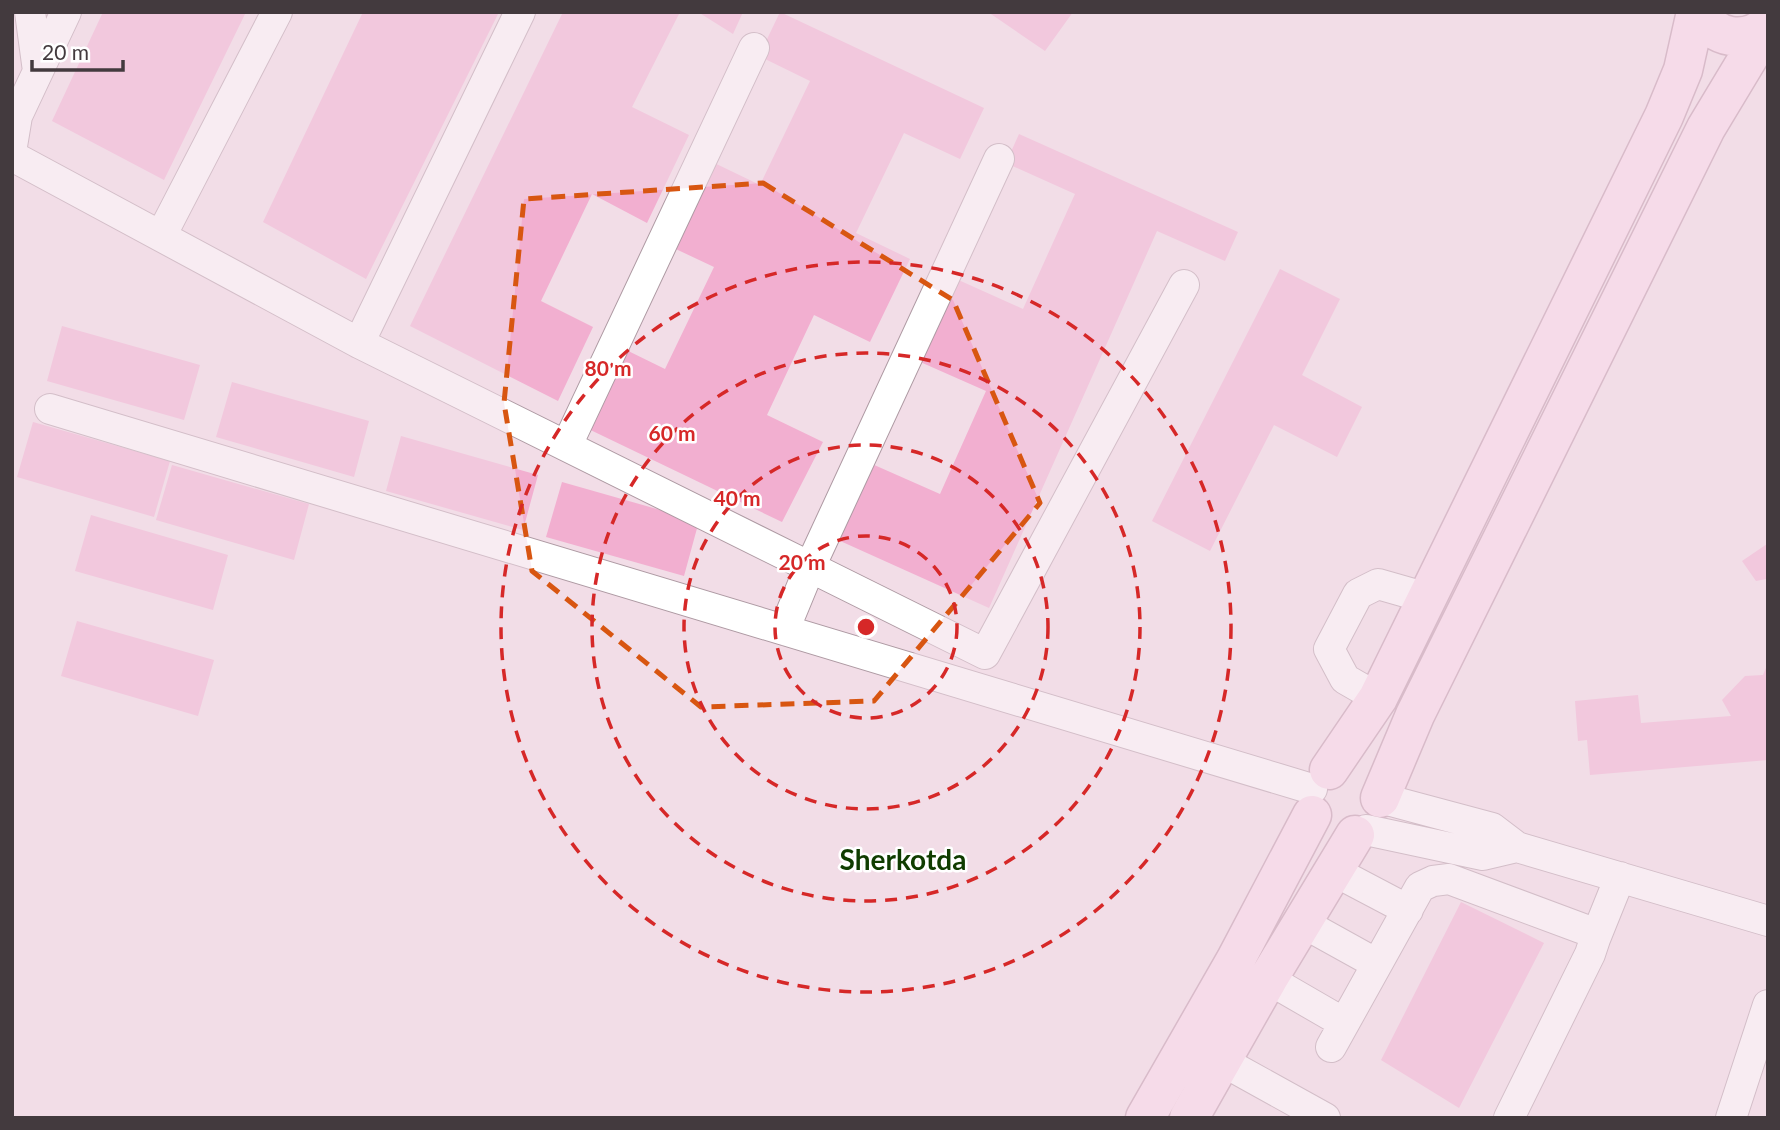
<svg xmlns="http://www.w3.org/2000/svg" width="1780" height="1130" viewBox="0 0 1780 1130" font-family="Lato,sans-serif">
<rect width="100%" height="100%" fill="#f2dde7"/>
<path fill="#f2afd0" d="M103,12H246L164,180L52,121Z
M363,12H499L366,279L263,222Z
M563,12H680L632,107L689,135L647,223L592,194L541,301L593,327L558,401L410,326Z
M698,12H743L733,34Z
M780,12L984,108L960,159L904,133L856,233L910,259L870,342L814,315L767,415L823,442L782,522L578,424L616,345L665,369L714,267L663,243L704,158L760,185L810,81L759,56Z
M988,12H1073L1045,51Z
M1019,134L1238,232L1225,261L1157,231L989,608L838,540L872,464L940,494L986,391L918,361L954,278L1023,309L1075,194L1006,163Z
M1280,269L1340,299L1302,375L1362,407L1337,457L1274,425L1210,551L1152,521Z
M62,326L200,365L184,420L47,381Z
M232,382L369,421L354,477L216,437Z
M33,422L170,461L154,517L17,477Z
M401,436L538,475L523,530L386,491Z
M172,465L309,504L294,560L156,520Z
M562,482L699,521L684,576L546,537Z
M91,515L228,555L213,610L75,571Z
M1767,544L1768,545V583L1766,579L1756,581L1742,561Z
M77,621L214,660L198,716L61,676Z
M1768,663V760L1590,775L1587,740L1578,741L1575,701L1638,695L1641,723L1731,716L1722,700L1745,676L1763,675Z
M1461,902L1544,943L1459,1108L1381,1060Z"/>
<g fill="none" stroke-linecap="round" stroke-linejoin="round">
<g stroke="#ae9aa3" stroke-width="32">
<path id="minor" d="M30,12L38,71
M12,146L17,116L66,12
M12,156L359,343L810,567L784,630
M999,159L810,567L985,654L1184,285
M161,236L277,12
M359,343L520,12
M50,409L1312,789
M567,445L754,48
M1378,698L1345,679L1329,649L1358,594L1378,584L1427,598
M1380,798L1492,828L1517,847L1768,921
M1366,830L1483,855L1517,847
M1334,871L1408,910
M1303,923L1377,964
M1595,939L1620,877
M1268,979L1344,1023
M1331,1047L1420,887L1433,881L1449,879L1586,930L1595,939L1590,954L1509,1118
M1222,1061L1325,1118
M1731,1118L1768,1005"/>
</g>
<g stroke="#b992a5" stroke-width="41">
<path id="major" d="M1701,12C1712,40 1747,44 1768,24
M1329,770L1378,698L1664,116L1683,70L1696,12
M1380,798L1415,715L1706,128L1768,25
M1145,1118L1235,961L1312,815
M1189,1118L1268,979L1355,835"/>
</g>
<use href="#minor" stroke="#fff" stroke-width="30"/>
<use href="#major" stroke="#fbdaea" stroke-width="38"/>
</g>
<path d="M0 0H1780V1130H0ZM763,183L953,300L1040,503L874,701L701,707L532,571L504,403L524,199Z" fill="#f2dde7" fill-opacity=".55" fill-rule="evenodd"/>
<path fill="none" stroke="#d85611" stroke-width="5" stroke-dasharray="14 9" stroke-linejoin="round" d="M763,183L953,300L1040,503L874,701L701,707L532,571L504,403L524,199Z"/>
<g fill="none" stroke="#d62828" stroke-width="3.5" stroke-dasharray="12 9">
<circle cx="866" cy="627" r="91"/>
<circle cx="866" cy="627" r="182"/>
<circle cx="866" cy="627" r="274"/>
<circle cx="866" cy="627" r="365"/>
</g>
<g text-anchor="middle" stroke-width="5" stroke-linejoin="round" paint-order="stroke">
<g font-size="28" font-weight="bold" fill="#103c00" stroke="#fff">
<text x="903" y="870">Sherkotda</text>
</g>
</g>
<circle cx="866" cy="627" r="10" fill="#d62828" stroke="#fff" stroke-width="3.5"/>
<g font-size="21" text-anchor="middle" font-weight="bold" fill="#d62828" stroke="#fff" stroke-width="5" stroke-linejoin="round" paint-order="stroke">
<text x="608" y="376">80 m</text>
<text x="672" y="441">60 m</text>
<text x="737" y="506">40 m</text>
<text x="802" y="570">20 m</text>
</g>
<rect width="1780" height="1130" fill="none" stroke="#433a3e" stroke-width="28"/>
<path d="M32 60v10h91v-10" fill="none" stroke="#433a3e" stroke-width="3.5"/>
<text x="42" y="60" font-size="21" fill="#433a3e" stroke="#ffffff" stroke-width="5" paint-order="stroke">20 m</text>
</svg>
